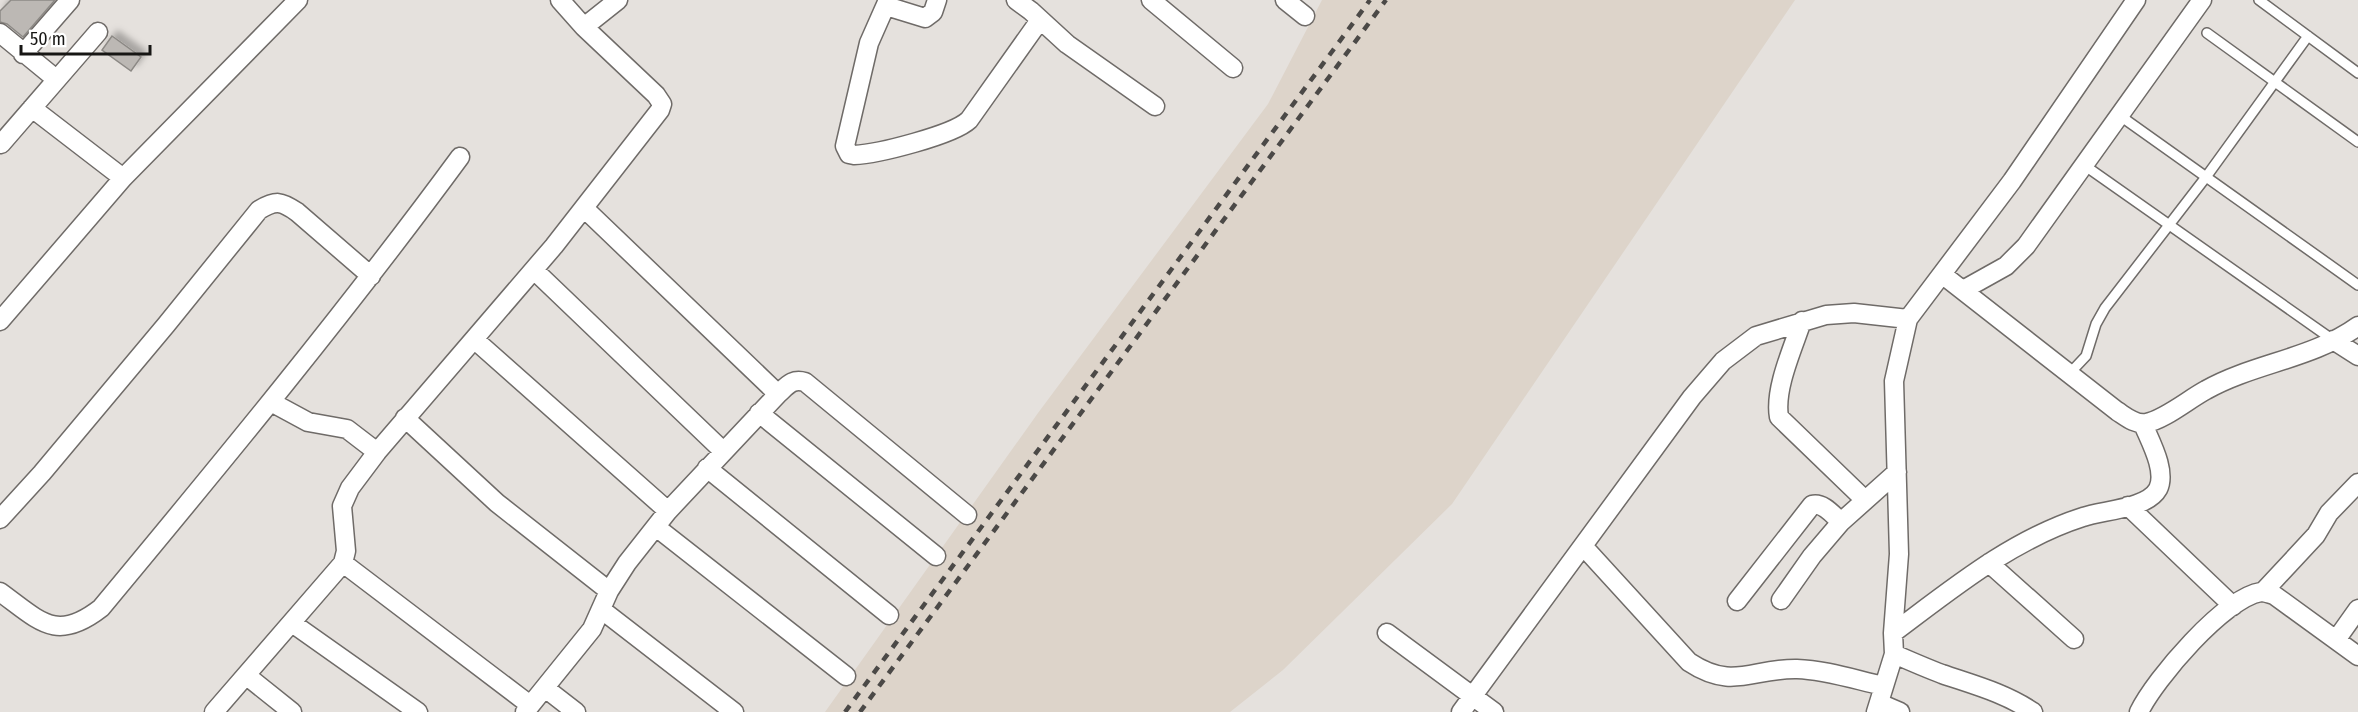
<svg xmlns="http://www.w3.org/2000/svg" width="2358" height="712" viewBox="0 0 2358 712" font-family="'Fira Sans Condensed',sans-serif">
<defs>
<filter id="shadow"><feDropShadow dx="5.5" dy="-5.5" stdDeviation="3" flood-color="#0004"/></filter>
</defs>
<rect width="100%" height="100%" fill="#e5e1dd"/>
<path fill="#ddd4ca" d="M1322,0H1795L1452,504L1283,670L1230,712H825L1038,413L1268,104Z"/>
<path fill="#bcb8b4" stroke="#8c8985" stroke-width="1.5" filter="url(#shadow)" d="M11,0H55L23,37L7,24L0,22V11Z
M112,36L141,57L131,71L102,50Z"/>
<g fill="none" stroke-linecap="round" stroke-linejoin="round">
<g stroke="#6f6b68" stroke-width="12">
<path id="service" d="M2259,0L2358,73
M2207,33L2358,142
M2119,115L2358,285
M2084,165L2333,340
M2069,374L2086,356L2096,324L2105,308L2206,177L2308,36"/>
</g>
<g stroke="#6f6b68" stroke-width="21">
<path id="minor" d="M888,0L869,43L845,146L849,154L854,155C878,154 953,135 969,120L1040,20
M1016,0L1031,11L1067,44L1155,106
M1151,0L1233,68
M1285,0L1305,16
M886,6L925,18L933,12L937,0
M584,27L618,0
M0,33L56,79
M23,54L70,0
M32,108L123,178
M1,144L98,32
M585,209L778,394C787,386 792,378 805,382L967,515
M534,270L723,451
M1943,275L2117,411C2125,416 2135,425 2146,423C2164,420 2189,399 2206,390C2254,363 2312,359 2358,326
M1963,290L2006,266L2026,246L2202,0
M0,321L123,178L298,0
M1802,321C1793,348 1774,389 1779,417L1865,500
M475,340L668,511
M2333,340L2358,356
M271,402L308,422L347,429L377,452
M759,413L936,556
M405,418L497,503L609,591
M707,468L889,615
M2128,506L2233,606
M0,519L42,473L166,325L259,210C276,200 281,201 297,212L371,276
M656,527L846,676
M1583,546L1689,662C1733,691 1752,668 1797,669C1826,670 1856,680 1884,686
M343,563L530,705
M1989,563L2074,639
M0,592C40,621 56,643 101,608C224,460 346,312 460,157
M2263,592L2316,535L2329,513L2358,483
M1781,600L1812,556L1841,522L1897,472
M1737,601L1812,505C1823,502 1833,515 1841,522
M602,610L734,712
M292,623L418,712
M1387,633L1494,712
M1893,633C1952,589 2011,540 2083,517C2103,510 2147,509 2158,489C2167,471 2150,441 2143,424
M2336,640L2358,609
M1894,654C1910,661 1926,668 1942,674C1974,685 2005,693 2033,712
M247,676L292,712
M545,688L576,712
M1879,703L1900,712
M214,712L343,563L346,551L342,506L350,488L377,452L554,246L660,110L662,104L656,95L584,27L560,0
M525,712L592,629L609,591L627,563L668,511L778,394
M1461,712L1692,397L1723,361L1756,336L1826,315L1854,313L1908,319
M1876,712L1894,654L1893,633L1899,554L1894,381L1908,319L2012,181L2136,0
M2139,712C2155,679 2224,598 2261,592C2265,592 2270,594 2274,595L2358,656"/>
</g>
<use href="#service" stroke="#fff" stroke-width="9"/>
<use href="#minor" stroke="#fff" stroke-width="18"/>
<path stroke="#4b4947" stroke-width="4.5" stroke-dasharray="8 8" stroke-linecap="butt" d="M845,712L1370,0
M860,712L1386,0"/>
</g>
<path d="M21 45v9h129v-9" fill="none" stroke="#171614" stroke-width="3"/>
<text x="30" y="45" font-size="18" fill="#171614" stroke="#ffffff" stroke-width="4.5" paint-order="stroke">50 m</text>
</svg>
